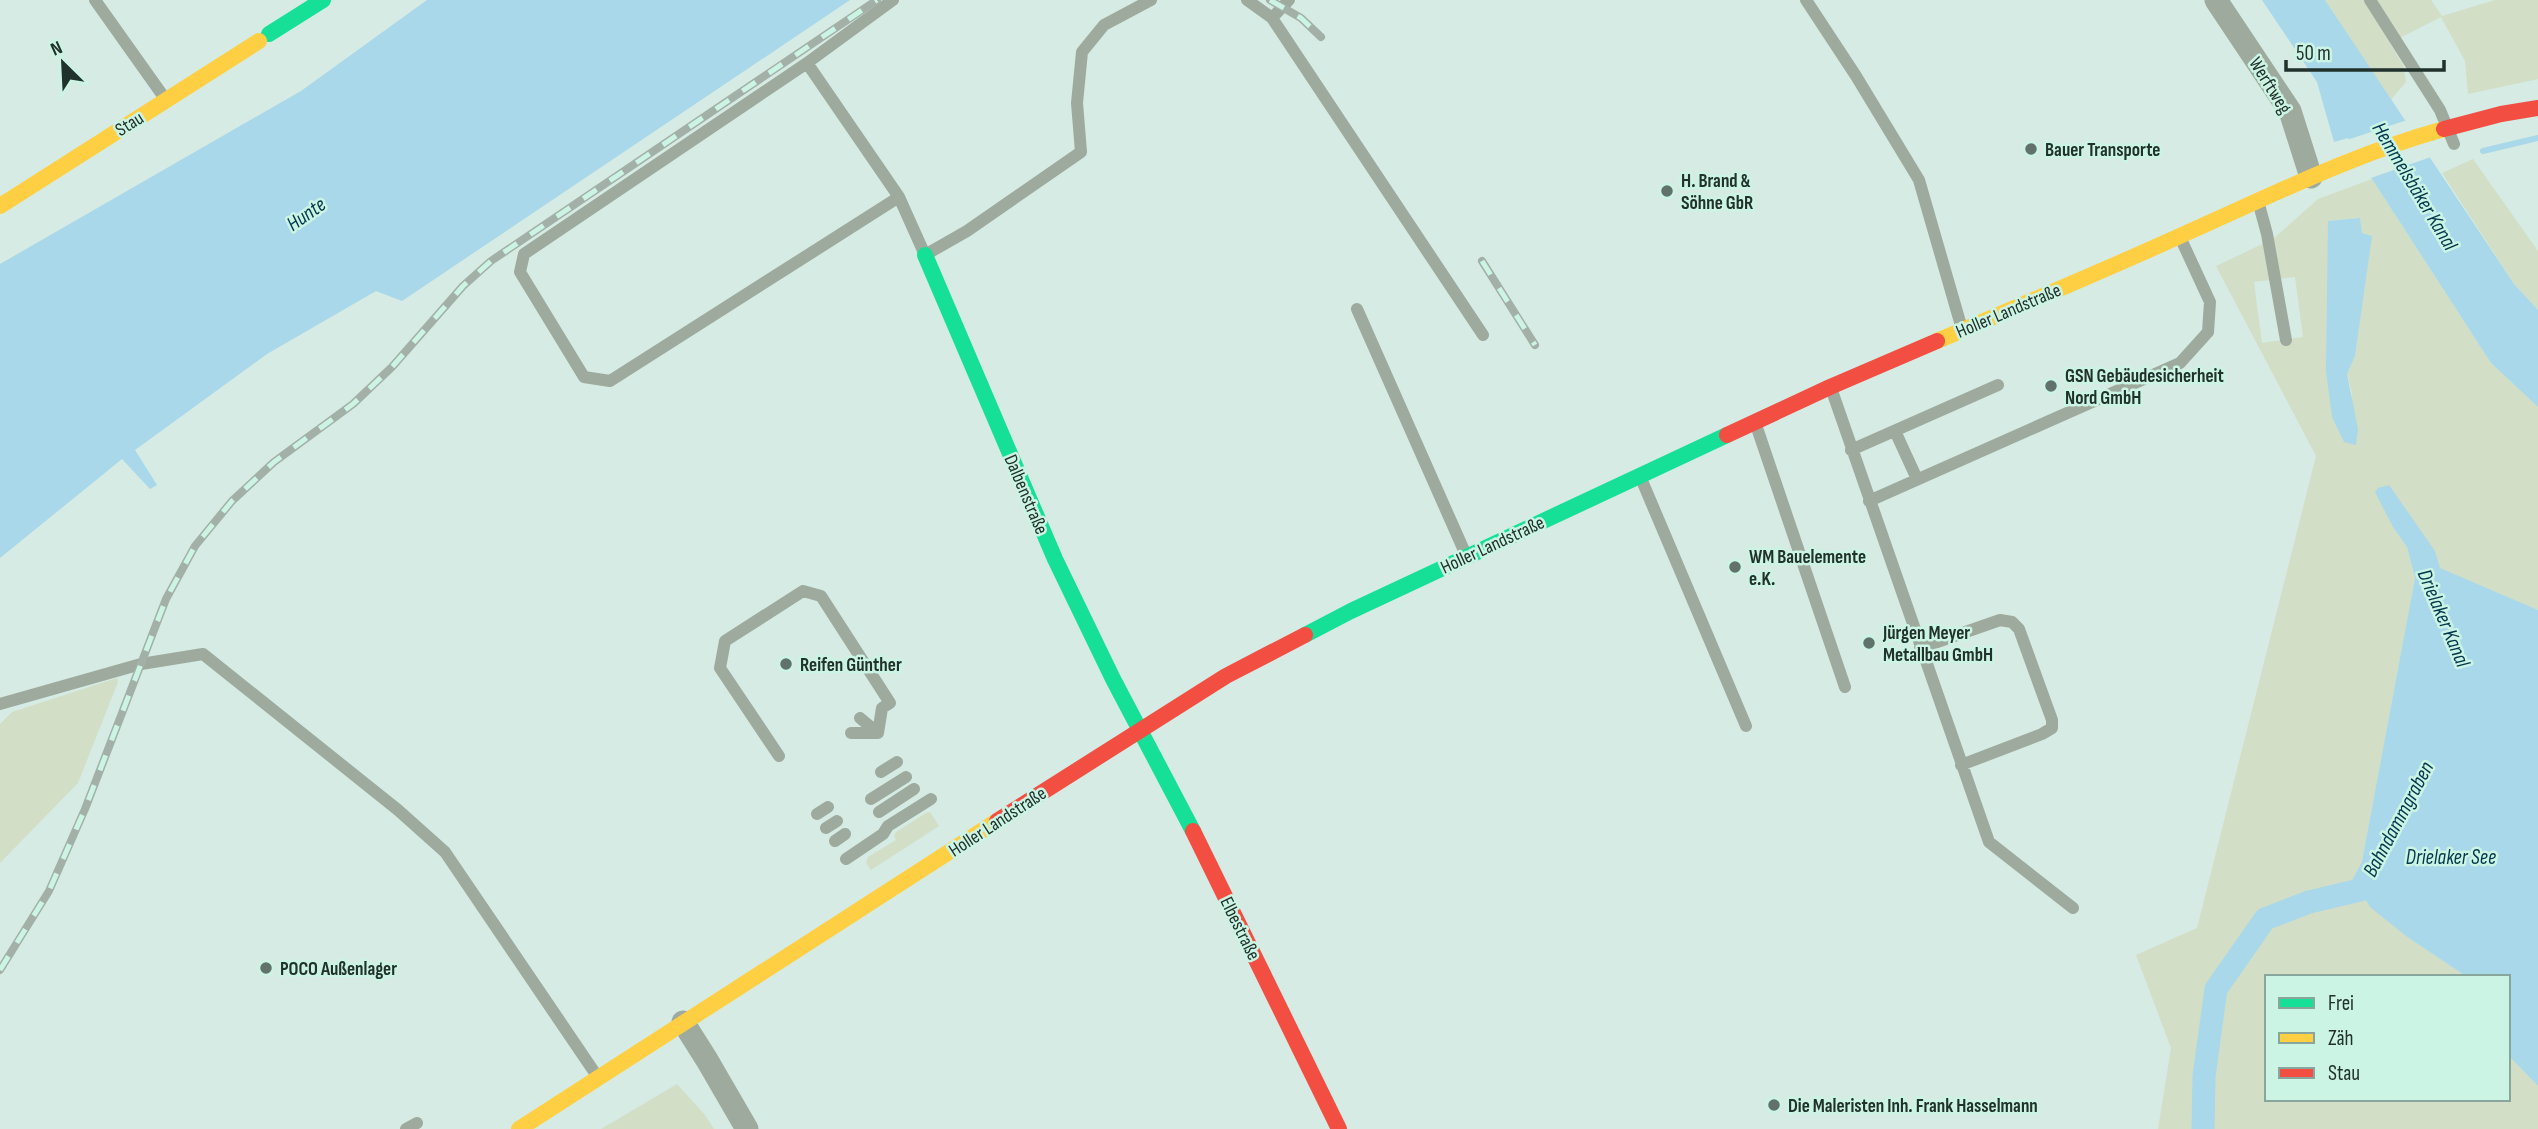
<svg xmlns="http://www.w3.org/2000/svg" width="2538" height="1129" viewBox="0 0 2538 1129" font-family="'Sofia Sans Condensed',sans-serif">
<rect width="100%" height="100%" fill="#d5ebe3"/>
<path fill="#d3dec7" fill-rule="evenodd" d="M2325,0H2431L2442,16L2495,0H2538V79L2468,94L2465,61L2441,17L2390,43L2403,65L2406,82L2390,101Z
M2473,159L2538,251V310L2514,284L2442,173Z
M2372,179L2491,363L2538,407V610L2439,568L2435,551L2393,527L2407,547L2415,578L2362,861L2360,890L2406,936L2467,977H2267V1099H2508V1055L2538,1086V1129H2158L2171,1048L2136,955L2197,928L2316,456L2216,266L2273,239L2318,199ZM2360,218L2362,233L2371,236L2355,356L2347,374L2352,393L2343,442L2328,221ZM2295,277L2303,337L2262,343L2254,282Z
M117,678L118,682L78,783L0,863V724L12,712Z
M930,812L939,826L871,870L866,863L868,857L896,840L894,836L896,832L926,813Z
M677,1084L705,1115L714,1129H601Z"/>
<path fill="#a8d8e9" d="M427,0H850L402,301L376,291L267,354L135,450L157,485L150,489L122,459L0,558V264L301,91Z
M2262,0H2325L2514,284L2538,310V407L2491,363L2372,179L2348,138L2334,142L2317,82Z
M2360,218L2362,233L2372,236L2355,356L2347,374L2358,429L2356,445L2344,442L2332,417L2326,371L2328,221Z
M2389,485L2435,551L2440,568L2538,610V1086L2508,1055V977H2467L2406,936L2370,907L2360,890L2362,861L2415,578L2407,547L2393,527L2375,492L2378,488Z"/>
<path fill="#d5ebe3" d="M2407,120L2431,157L2368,179L2344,141Z"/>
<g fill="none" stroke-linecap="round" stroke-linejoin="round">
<path stroke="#a8d8e9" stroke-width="6" d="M2483,151L2538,138"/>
<path stroke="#a8d8e9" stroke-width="23" d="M2203,1129L2204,1076L2216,989L2265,919L2309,902L2360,890L2374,864"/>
<path stroke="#9daa9d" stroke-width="12" d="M95,0L166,100
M893,0L807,63L524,254L520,272L584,377L610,381L899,197
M1247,0L1272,18L1483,335
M1806,0L1856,76L1919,180L1962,329
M2370,0L2440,110L2454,144
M1272,18L1289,0
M807,63L899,197L925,255L967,231L1081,152L1077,103L1082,52L1104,25L1151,0
M2258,201L2267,234L2286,340
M1357,309L1466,555
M1831,388L1989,842L2073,908
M1755,422L1845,687
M1895,431L1917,479
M1851,450L1998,385
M1640,476L1746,726
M1869,501L2180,363L2208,332L2210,302L2180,237
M1920,648L2000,620L2012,622L2019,629L2052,720V728L2042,734L1961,765
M0,704L141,664L203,654L398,810L445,852L597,1076
M860,718L878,733
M851,733H878
M779,756L720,668L725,641L803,591L821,596L890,703L882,708L878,733
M881,772L897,762
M871,799L906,777
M879,812L914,789
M817,814L828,807
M826,828L837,821
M835,841L845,834
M846,859L883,834L888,826L931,799
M406,1129L417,1123"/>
<path stroke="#9daa9d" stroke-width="23" d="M2216,0L2290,111L2311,177
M683,1022L707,1060L747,1129"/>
<path stroke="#16e098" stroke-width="16" d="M269,34L323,0
M925,255L1055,559L1113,679L1193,831
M1305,635L1351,611L1727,435"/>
<path stroke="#ffcf43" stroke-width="16" d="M0,206L259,41
M1937,341C2019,306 2101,272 2182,235C2268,197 2353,154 2444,129
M519,1129L997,821"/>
<path stroke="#f24e42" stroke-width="16" d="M2444,129L2501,114L2538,108
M1727,435L1830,387L1937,341
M997,821L1226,676L1305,635
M1193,831L1339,1129"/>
<g stroke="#a3b0a8" stroke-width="8">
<path id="rail" d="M1270,0L1301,18L1321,37
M1482,261L1535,345
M0,970L49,891L85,809L166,599L195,546L232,501L274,462L353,404L392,367L463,286L491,261L877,0"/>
</g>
<use href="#rail" stroke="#ccf4e5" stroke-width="5" stroke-dasharray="16" stroke-linecap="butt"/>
</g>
<g fill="#60726b" stroke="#ccf4e5" stroke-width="2.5">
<circle cx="2031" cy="149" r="7"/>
<circle cx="1667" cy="191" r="7"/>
<circle cx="2051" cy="386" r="7"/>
<circle cx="1735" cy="567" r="7"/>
<circle cx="1869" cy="643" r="7"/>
<circle cx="786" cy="664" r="7"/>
<circle cx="266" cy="968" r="7"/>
<circle cx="1774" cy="1105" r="7"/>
</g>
<g text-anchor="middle" stroke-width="5" stroke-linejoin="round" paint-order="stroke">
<g font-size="19" fill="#21312b" stroke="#ccf4e5">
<text transform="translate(2271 85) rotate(58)" y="7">Werftweg</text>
<text transform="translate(129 123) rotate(-32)" y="7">Stau</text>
<text transform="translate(2008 310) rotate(-23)" y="7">Holler Landstraße</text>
<text transform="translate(1027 494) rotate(67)" y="7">Dalbenstraße</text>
<text transform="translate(1492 544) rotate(-25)" y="7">Holler Landstraße</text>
<text transform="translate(997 821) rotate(-33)" y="7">Holler Landstraße</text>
<text transform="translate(1241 928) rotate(64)" y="7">Elbestraße</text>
</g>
<g font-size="19" font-weight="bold" fill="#21312b" stroke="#ccf4e5" text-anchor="start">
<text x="2045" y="156">Bauer Transporte</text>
<text x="1681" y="187">H. Brand &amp;<tspan x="1681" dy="22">Söhne GbR</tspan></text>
<text x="2065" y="382">GSN Gebäudesicherheit<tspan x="2065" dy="22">Nord GmbH</tspan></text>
<text x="1749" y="563">WM Bauelemente<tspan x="1749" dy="22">e.K.</tspan></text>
<text x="1883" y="639">Jürgen Meyer<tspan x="1883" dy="22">Metallbau GmbH</tspan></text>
<text x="800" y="671">Reifen Günther</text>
<text x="280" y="975">POCO Außenlager</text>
<text x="1788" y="1112">Die Maleristen Inh. Frank Hasselmann</text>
</g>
<g font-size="21" font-style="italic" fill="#01384b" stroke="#ccf4e5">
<text transform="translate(2415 186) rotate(59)" y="7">Hemmelsbäker Kanal</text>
<text transform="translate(306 214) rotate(-35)" y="7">Hunte</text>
<text transform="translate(2444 618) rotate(67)" y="7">Drielaker Kanal</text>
<text transform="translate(2398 819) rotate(-62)" y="7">Bahndammgraben</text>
<text x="2451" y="864">Drielaker See</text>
</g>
</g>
<rect x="2265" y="975" width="245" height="126" fill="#ccf4e5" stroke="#88a69b" stroke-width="2"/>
<rect x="2279" y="998" width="35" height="10" fill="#16e098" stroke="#88a69b" stroke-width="2"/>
<text x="2328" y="1010" font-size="21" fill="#21312b">Frei</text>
<rect x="2279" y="1033" width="35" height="10" fill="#ffcf43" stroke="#88a69b" stroke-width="2"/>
<text x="2328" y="1045" font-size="21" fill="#21312b">Zäh</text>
<rect x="2279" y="1068" width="35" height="10" fill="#f24e42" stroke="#88a69b" stroke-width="2"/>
<text x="2328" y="1080" font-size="21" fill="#21312b">Stau</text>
<g transform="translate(63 63) rotate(336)" stroke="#ccf4e5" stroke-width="5" paint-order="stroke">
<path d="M0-5L12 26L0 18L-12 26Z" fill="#21312b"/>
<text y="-10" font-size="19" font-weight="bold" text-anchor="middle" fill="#21312b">N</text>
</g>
<path d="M2286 60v10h158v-10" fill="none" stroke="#21312b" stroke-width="3.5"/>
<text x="2296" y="60" font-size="21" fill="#21312b" stroke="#ccf4e5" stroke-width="5" paint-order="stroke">50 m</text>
</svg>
